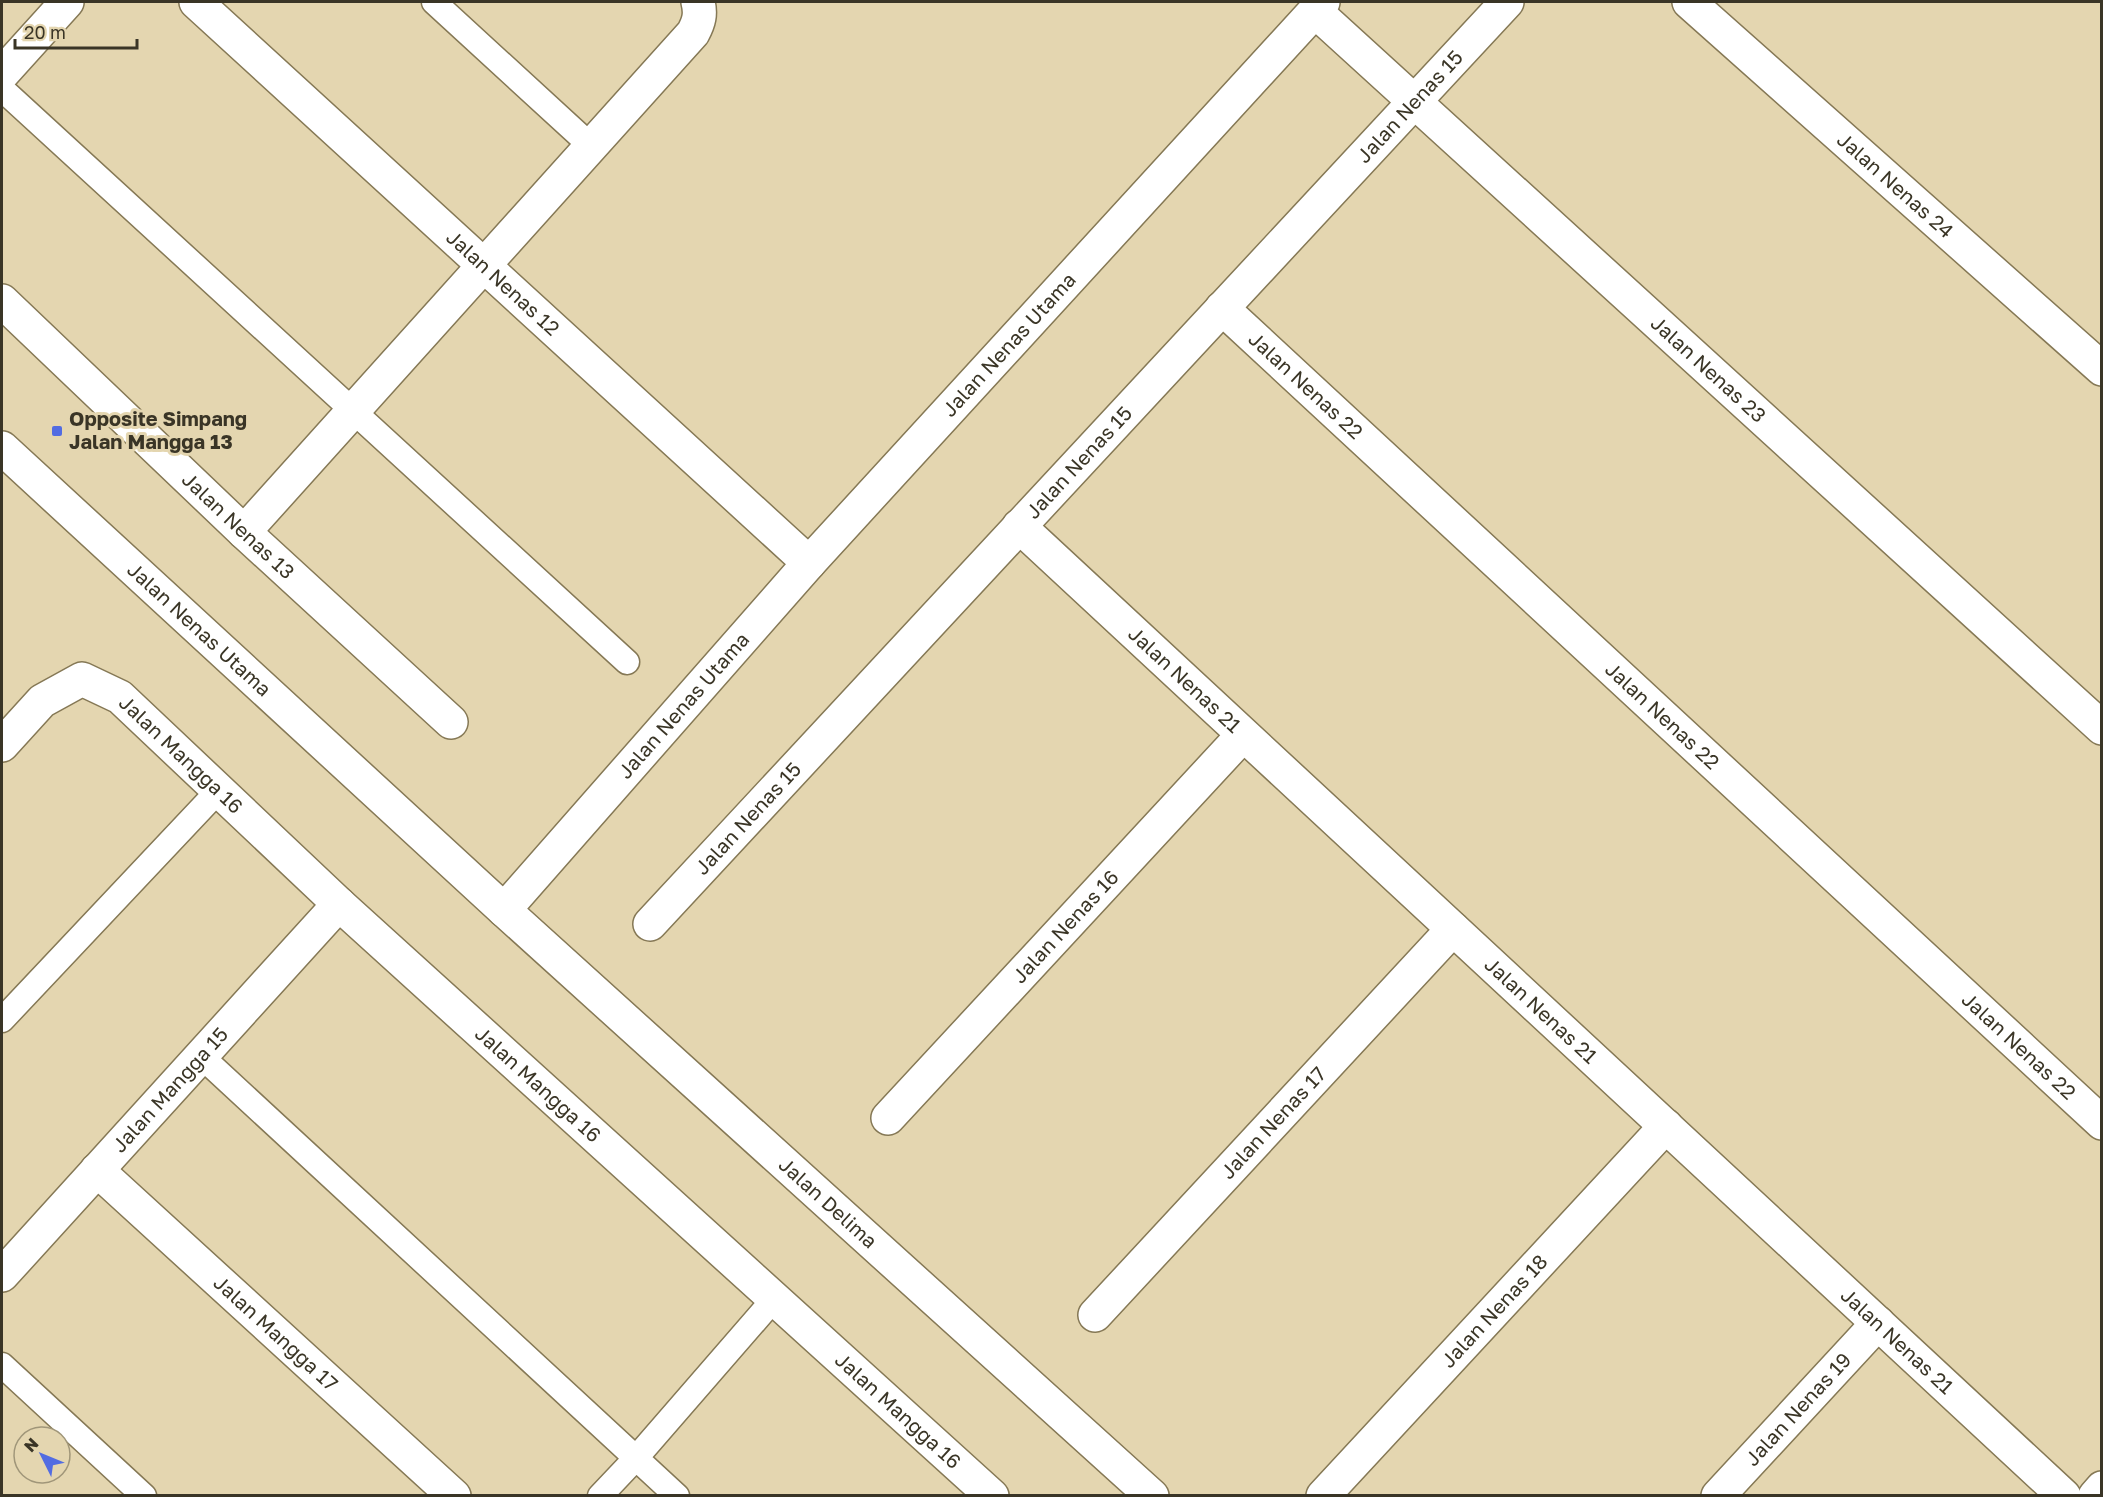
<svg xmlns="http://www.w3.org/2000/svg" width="2103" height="1497" viewBox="0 0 2103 1497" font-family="'Golos Text',sans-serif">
<rect width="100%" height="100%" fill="#e4d6b0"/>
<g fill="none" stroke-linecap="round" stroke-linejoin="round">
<g stroke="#857855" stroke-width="27">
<path id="service" d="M434,2L591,146
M2,89L627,662
M2,1020L218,791
M201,1056L677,1496
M2,1365L144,1496
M600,1496L636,1458L774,1299"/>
</g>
<g stroke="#857855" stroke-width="36">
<g id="minor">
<path id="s1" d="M196,2L809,563"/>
<path id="s2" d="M1689,2L2102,369"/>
<path id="s3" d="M1315,11L2102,728"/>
<path d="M2,74L67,2"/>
<path id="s4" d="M2,301L244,532L451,722"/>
<path id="s5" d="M1222,308L2102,1123"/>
<path id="s6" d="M1019,526L2064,1496"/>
<path d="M244,532L693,33C699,22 701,14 698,2"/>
<path id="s7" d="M2,745L42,701L82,679L120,697L339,904L992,1496"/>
<path id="s8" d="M650,924L1507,2"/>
<path id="s9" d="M888,1118L1243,735"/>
<path id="s10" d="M97,1170L454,1496"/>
<path id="s11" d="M2,1275L339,904"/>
<path id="s12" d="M1095,1315L1453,929"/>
<path id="s13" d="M1323,1496L1666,1126"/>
<path id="s14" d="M1718,1496L1878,1323"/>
<path d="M2095,1496L2102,1488"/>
</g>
</g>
<g stroke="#857855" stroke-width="36">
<g id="tertiary">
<path id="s15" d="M2,448L504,910L1152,1496"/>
<path id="s16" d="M504,910L809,563L1323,2"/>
</g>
</g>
<use href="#service" stroke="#fff" stroke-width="24"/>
<use href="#minor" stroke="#fff" stroke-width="33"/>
<use href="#tertiary" stroke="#fff" stroke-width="33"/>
</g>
<rect fill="#526ce2" stroke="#e4d6b0" stroke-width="2" x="51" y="425" width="12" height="12" rx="3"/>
<g text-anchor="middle" stroke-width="6" stroke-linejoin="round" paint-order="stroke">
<g font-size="20" fill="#3a3526" stroke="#e4d6b0">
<text dy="7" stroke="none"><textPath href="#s8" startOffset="1116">Jalan Nenas 15</textPath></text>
<text dy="7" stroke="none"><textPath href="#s2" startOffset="276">Jalan Nenas 24</textPath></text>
<text dy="7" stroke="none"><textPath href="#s1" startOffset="416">Jalan Nenas 12</textPath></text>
<text dy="7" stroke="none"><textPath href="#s16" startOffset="758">Jalan Nenas Utama</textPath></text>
<text dy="7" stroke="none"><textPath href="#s3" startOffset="532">Jalan Nenas 23</textPath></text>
<text dy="7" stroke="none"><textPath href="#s5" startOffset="114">Jalan Nenas 22</textPath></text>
<text dy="7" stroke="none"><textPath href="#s8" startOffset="630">Jalan Nenas 15</textPath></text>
<text dy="7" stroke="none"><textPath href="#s4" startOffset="326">Jalan Nenas 13</textPath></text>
<text dy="7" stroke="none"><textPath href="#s15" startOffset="268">Jalan Nenas Utama</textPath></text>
<text dy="7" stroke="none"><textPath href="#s6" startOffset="226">Jalan Nenas 21</textPath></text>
<text dy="7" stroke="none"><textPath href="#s16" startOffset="272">Jalan Nenas Utama</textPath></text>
<text dy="7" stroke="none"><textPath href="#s5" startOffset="600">Jalan Nenas 22</textPath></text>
<text dy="7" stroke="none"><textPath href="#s7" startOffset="231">Jalan Mangga 16</textPath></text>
<text dy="7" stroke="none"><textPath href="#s8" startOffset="144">Jalan Nenas 15</textPath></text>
<text dy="7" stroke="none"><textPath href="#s9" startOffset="261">Jalan Nenas 16</textPath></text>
<text dy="7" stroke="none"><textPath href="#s6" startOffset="712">Jalan Nenas 21</textPath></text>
<text dy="7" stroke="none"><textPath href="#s5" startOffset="1086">Jalan Nenas 22</textPath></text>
<text dy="7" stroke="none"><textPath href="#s7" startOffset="717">Jalan Mangga 16</textPath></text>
<text dy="7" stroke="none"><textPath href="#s11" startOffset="250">Jalan Mangga 15</textPath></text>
<text dy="7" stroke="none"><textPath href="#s12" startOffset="262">Jalan Nenas 17</textPath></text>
<text dy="7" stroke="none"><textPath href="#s15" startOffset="1119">Jalan Delima</textPath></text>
<text dy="7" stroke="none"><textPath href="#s13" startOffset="252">Jalan Nenas 18</textPath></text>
<text dy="7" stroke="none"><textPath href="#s10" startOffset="242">Jalan Mangga 17</textPath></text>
<text dy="7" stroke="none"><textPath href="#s6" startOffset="1198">Jalan Nenas 21</textPath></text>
<text dy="7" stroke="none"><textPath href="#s14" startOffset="118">Jalan Nenas 19</textPath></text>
<text dy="7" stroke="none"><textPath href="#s7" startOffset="1203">Jalan Mangga 16</textPath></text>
</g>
<g font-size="20" font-weight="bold" fill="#3a3526" stroke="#e4d6b0" text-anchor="start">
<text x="69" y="426">Opposite Simpang<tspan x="69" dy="23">Jalan Mangga 13</tspan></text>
</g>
</g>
<rect width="2103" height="1497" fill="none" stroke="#3a3526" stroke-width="6"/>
<g transform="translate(42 1455) rotate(313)"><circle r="28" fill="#e4d6b0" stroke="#a09679" stroke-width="1.5"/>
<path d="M0-4.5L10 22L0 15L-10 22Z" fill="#526ce2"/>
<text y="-9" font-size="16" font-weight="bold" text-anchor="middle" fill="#3a3526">N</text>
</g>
<path d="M15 39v9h122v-9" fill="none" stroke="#3a3526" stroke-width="3"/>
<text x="24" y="39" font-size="18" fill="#3a3526" stroke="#e4d6b0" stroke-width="4.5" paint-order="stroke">20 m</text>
</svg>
